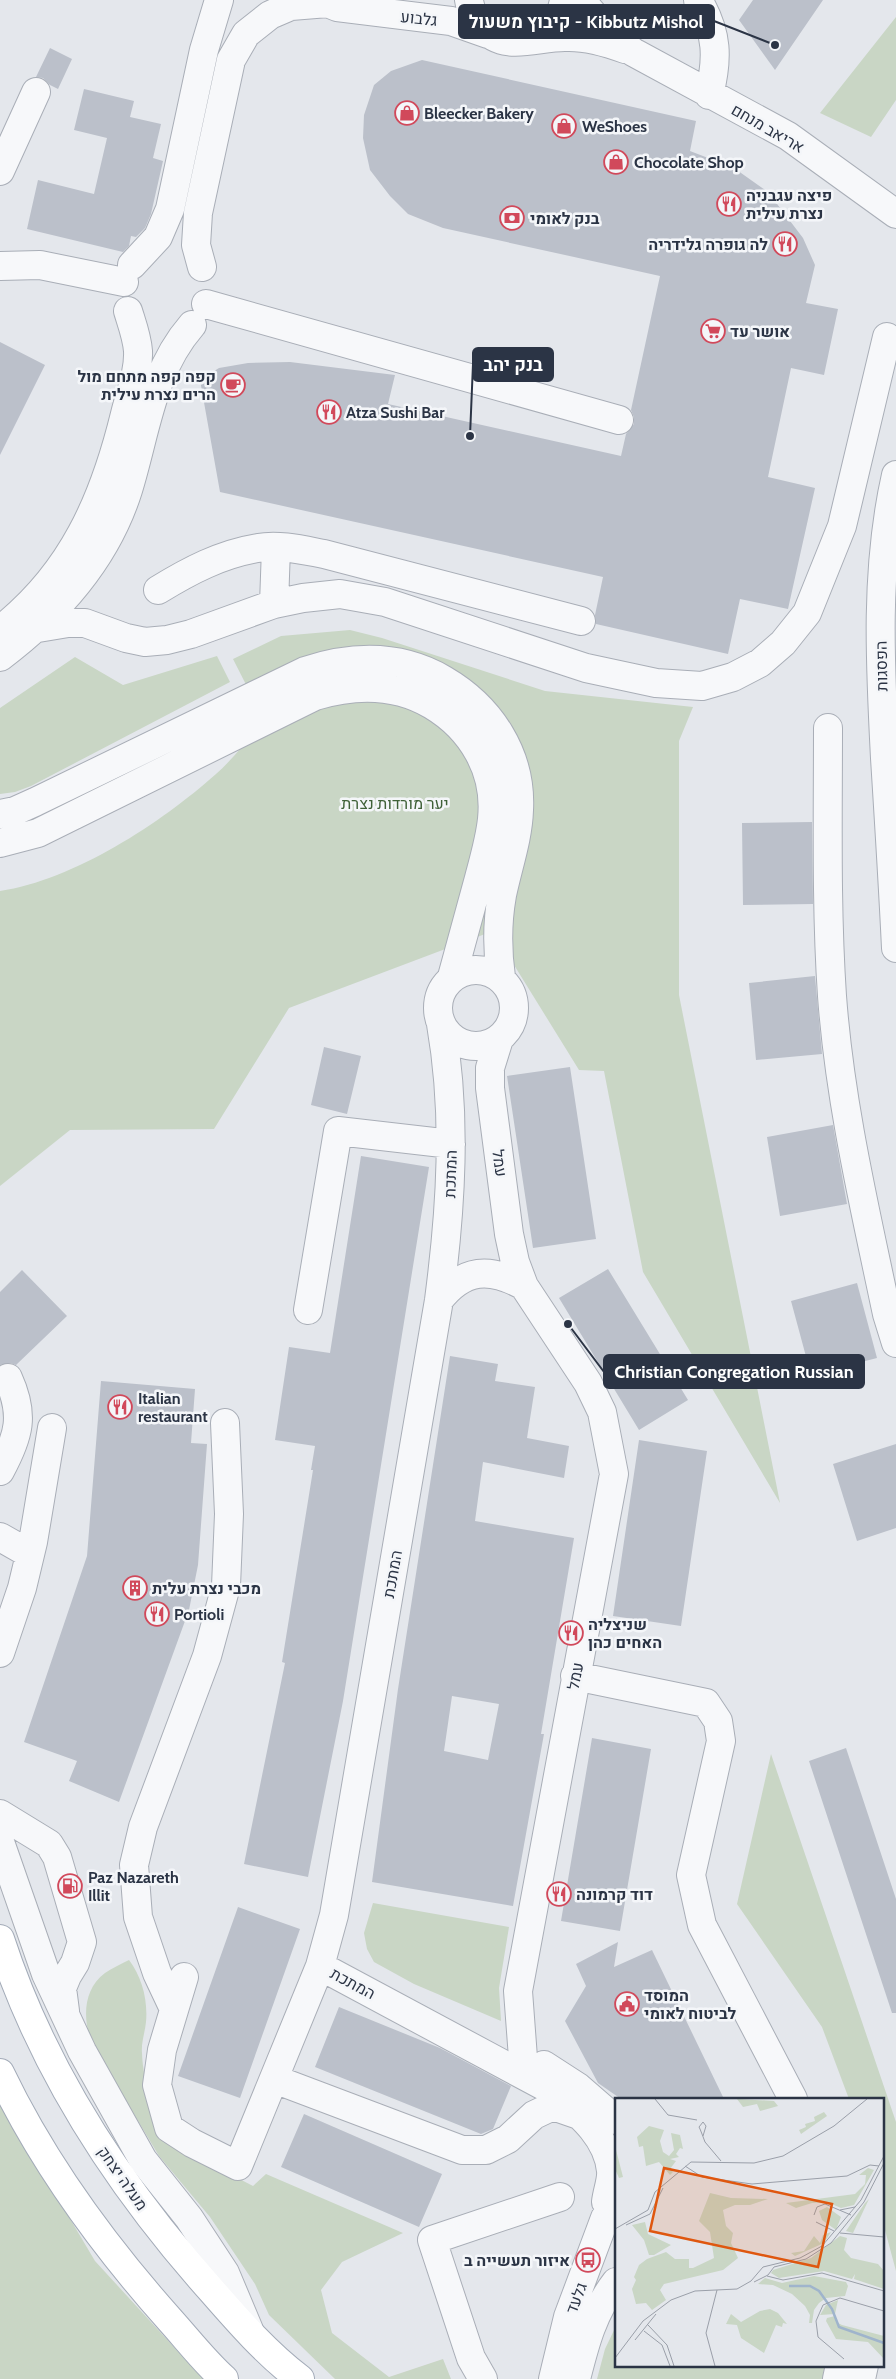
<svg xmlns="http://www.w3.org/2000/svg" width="896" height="2379" viewBox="0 0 896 2379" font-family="Cabin,Heebo,sans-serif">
<rect width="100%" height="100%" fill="#e4e7ec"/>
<path fill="#c9d6c5" d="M896,17V100L871,137L820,113Z
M350,630L382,638L545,691L693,707L679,741V995L780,1503L643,1272L604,1071L579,1070L493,931L289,1008L214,1129L70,1130L0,1186V891C74,880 161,823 216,774C234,758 249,738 264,720L233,659L281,636Z
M217,656L230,682L31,786L15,792L0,794V708L75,657L123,685Z
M771,1754L896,2122V2271L882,2219V2099H849L822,2027L737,1904Z
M373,1903L509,1927L499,1988L501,2021L414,1984L374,1962L367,1949L364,1933Z
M129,1960C142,1977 148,2000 146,2022C145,2032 141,2043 142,2053C143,2085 156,2113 168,2142L253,2186L266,2174L403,2233L342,2262L321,2290L332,2333L389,2377L443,2359L451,2379H335L269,2315L255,2284L210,2217L159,2156L92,2044C83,2021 82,1990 105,1973C112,1968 121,1964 129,1960Z
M0,2074L50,2185L95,2261L184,2358L208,2379H0Z
M616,2326V2365H834L831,2379H597L605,2349Z"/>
<path fill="#bbc0ca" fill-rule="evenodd" d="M753,0H823L775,70L739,20Z
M50,48L72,59L58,89L50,85L43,78L36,77Z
M422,60L696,121L690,151L734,168L768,192L803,238L815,265L806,303L838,309L824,375L791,368L768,477L815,488L788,609L740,599L728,654L596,624L595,615L603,577L220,492L200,380L219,368L248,363L290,362L395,375L388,404L621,456L626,434L634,424V417L631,410L660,276L443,228L408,214L390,196L370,170L363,138L364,115L374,85L391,71Z
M84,89L134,101L130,117L161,124L153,158L163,161L151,214L145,228L136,237L131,236L129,246L123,252L27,229L38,180L94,194L107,138L74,130Z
M0,342L45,365L0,455Z
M812,822L813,904L743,905L742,823Z
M815,976L822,1054L756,1060L749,983Z
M324,1047L361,1056L347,1114L311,1105Z
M570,1067L596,1239L533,1248L507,1076Z
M833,1125L847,1204L780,1216L767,1137Z
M361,1156L429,1167L343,1701L308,1877L244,1864L285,1663L282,1662L313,1470H311L315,1446L275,1440L289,1347L330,1353Z
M608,1269L688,1400L639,1430L559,1298Z
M22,1270L67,1316L16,1365L10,1363L0,1365V1292Z
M857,1283L877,1358L811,1375L791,1301Z
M450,1356L498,1364L495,1381L535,1387L527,1438L569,1446L564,1478L483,1462L475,1521L574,1538L541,1734H544L513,1906L372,1882L398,1689ZM452,1696L499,1704L488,1760L444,1751Z
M101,1381L195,1389L191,1443L207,1444L198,1565L189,1610L119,1802L69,1781L77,1761L24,1742L87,1556Z
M639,1440L707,1451L681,1626L613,1616Z
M896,1444V1528L857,1541L833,1464Z
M592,1738L651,1749L620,1931L561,1921Z
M846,1748L896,1899V2013H892L809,1761Z
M238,1907L300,1929L240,2098L178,2076Z
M618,1942L614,1967L652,1950L724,2099H621L598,2083L565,2021L586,1986L576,1964Z
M339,2007L440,2048L511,2086L493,2129L481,2134L315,2067Z
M304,2114L442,2174L419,2227L281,2167Z"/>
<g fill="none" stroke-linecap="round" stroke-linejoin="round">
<g stroke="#a9aeb7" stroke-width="30">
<path id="minor" d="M320,0L337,7L451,21L488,34
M469,0C470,11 475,19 482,27C505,53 535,37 565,37C585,36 606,42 625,49
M581,0L604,27L633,52L788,136L896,214
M698,0C718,33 718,59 709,95
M536,39C551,28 561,19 564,0
M0,171L36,92
M132,265L158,237L170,209L204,50L219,0
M0,266L40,265L124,282
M202,267L196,245L198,213L231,60L246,34L270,15L291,6L328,3
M206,304L619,420
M896,475C875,568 880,663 885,758C889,821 893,885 896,948
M158,590C189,571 221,554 258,548C279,544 303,550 324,554L581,621
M274,604L276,548
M38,628L68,623H85L126,638L145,642L167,640L191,634L274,604L303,598L340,594L385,602L586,668L656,683L702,686L733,677L760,663L783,643L807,613L842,526L887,337
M0,630C72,574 104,500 125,414C130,394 139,372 138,351C137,337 132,324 128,311
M0,657C57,614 106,560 128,490C146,432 151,372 192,325
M828,728C828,817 826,907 832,996C840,1104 865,1209 887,1314L896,1343
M0,814L15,811L35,802L305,671C351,656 400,654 444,680C490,707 522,754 519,810C518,839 508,866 502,895C497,923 497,949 501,977
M0,843L38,833L315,696C355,684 395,683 432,705C472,729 497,771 492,819C490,839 484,859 479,878C470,911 461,944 452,977
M438 1008a38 38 0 1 1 76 0a38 38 0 1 1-76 0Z
M499,1039L490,1068V1088L509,1234L515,1262L524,1286L588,1383L602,1412L614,1474L518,1991L523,2058
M439,1300C464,1268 490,1267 524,1286
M308,1310L338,1131L451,1144
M0,1471C19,1436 25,1415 8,1378
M0,1537L30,1554
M0,1653L22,1588L33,1542L52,1428
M575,1676L706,1703L718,1721L721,1741L691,1875L702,1925L793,2099
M0,1814L49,1844L57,1857L82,1942L75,1963L67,1976L62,1988L65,2011
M0,1842L46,1974L82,2051L143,2160L189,2218L225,2273L249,2330
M320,1966L553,2091C577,2112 608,2136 611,2171C612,2180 607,2192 606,2202
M184,1977L162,2050L157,2085L169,2128L192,2143L238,2166L320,1966L334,1915L439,1300C451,1208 457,1116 441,1024
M174,2009L157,1973L138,1917L134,1865L143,1827L207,1656L226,1586L229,1514L225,1423
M544,2065L578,2087L616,2120
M274,2079L462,2150H486L508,2139L534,2115L553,2106L579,2115
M483,2379L471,2358L432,2240L560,2197
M553,2379L568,2317L605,2218
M576,2379C585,2343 593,2312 616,2282
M837,2379L840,2365
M861,2379L864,2365"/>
</g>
<g stroke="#a3abb8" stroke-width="30">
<path id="major" d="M0,1939C43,2071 120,2188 212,2291C239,2322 267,2354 300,2379
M0,2073C43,2163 104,2246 170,2320C188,2340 204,2361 224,2379"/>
</g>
<use href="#minor" stroke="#f7f8fa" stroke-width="28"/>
<use href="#major" stroke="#fff" stroke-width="28"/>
</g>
<defs>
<g id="shop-ring" transform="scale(1.25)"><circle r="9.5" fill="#f4f6f9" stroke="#d1495b" stroke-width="1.5"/><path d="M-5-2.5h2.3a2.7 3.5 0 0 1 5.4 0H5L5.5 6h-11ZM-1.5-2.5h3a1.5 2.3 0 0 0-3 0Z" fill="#d1495b"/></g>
<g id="restaurant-ring" transform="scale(1.25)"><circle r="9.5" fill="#f4f6f9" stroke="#d1495b" stroke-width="1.5"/><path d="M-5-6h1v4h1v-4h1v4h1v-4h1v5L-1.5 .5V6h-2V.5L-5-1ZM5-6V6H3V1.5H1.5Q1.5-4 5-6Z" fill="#d1495b"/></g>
<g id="bank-ring" transform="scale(1.25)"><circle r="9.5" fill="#f4f6f9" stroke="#d1495b" stroke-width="1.5"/><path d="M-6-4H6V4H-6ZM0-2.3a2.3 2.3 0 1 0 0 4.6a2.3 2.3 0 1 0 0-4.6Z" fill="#d1495b"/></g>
<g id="supermarket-ring" transform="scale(1.25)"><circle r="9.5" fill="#f4f6f9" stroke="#d1495b" stroke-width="1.5"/><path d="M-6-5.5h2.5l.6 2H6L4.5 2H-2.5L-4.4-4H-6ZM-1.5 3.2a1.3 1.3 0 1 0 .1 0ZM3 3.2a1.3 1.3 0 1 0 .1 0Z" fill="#d1495b"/></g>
<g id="cafe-ring" transform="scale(1.25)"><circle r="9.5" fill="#f4f6f9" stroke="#d1495b" stroke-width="1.5"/><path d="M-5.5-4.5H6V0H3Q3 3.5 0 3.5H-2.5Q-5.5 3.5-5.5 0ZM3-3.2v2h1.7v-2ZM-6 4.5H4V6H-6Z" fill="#d1495b"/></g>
<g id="building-ring" transform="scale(1.25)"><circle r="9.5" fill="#f4f6f9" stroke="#d1495b" stroke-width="1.5"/><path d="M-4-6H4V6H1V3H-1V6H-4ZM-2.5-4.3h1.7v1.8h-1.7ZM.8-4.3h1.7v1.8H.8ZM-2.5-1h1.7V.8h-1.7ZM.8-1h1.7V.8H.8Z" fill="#d1495b"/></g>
<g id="fuel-ring" transform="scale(1.25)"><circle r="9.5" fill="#f4f6f9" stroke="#d1495b" stroke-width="1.5"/><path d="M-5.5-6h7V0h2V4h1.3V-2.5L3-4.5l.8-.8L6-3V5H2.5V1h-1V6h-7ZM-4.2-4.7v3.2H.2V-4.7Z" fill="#d1495b"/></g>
<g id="civic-ring" transform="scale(1.25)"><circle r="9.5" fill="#f4f6f9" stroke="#d1495b" stroke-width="1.5"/><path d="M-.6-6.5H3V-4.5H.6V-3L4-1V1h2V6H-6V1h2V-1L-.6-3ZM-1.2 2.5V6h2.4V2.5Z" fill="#d1495b"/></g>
<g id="bus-ring" transform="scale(1.25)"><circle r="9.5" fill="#f4f6f9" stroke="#d1495b" stroke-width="1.5"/><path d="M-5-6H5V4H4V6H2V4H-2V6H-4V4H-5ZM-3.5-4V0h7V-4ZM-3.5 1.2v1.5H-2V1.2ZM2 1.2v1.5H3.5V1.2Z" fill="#d1495b"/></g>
</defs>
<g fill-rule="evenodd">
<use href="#shop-ring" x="407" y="113"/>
<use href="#shop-ring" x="564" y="126"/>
<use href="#shop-ring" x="616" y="162"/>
<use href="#restaurant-ring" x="729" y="204"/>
<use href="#bank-ring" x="512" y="218"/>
<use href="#restaurant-ring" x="785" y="244"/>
<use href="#supermarket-ring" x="713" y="331"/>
<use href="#cafe-ring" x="233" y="385"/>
<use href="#restaurant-ring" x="329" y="412"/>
<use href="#restaurant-ring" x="120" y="1407"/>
<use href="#building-ring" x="135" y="1588"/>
<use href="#restaurant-ring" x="157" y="1614"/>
<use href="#restaurant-ring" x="571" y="1633"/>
<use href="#fuel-ring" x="70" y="1886"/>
<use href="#restaurant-ring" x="559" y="1894"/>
<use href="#civic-ring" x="627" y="2004"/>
<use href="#bus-ring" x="588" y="2260"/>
</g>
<g text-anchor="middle" stroke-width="5" stroke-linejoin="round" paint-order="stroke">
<g font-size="16" fill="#2b3445" stroke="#f4f6f9">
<text transform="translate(419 18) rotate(6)" y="6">גלבוע</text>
<text transform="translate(768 128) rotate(30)" y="6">אריאב מנחם</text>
<text transform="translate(881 666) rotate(-91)" y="6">הפסגות</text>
<text transform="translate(500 1163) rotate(82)" y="6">עמל</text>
<text transform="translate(450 1174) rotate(-88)" y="6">המתכת</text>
<text transform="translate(392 1574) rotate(-80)" y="6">המתכת</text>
<text transform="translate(575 1676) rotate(-79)" y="6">עמל</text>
<text transform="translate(353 1983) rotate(28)" y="6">המתכת</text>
<text transform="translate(123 2178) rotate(55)" y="6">מעלה יצחק</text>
<text transform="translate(576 2298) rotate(-69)" y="6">גלעד</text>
</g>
<g font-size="16" font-weight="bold" fill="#2b3445" stroke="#f4f6f9" text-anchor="start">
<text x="424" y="119">Bleecker Bakery</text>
<text x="582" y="132">WeShoes</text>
<text x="634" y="168">Chocolate Shop</text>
<text x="746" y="201">פיצה עגבניה<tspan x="746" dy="18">נצרת עילית</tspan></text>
<text x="530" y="224">בנק לאומי</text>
<text x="768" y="250" text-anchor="end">לה גופרה גלידריה</text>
<text x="730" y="337">אושר עד</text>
<text x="216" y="382" text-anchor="end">קפה קפה מתחם מול<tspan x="216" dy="18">הרים נצרת עילית</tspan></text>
<text x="346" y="418">Atza Sushi Bar</text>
<text x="138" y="1404">Italian<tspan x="138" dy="18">restaurant</tspan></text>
<text x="152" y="1594">מכבי נצרת עלית</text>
<text x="174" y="1620">Portioli</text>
<text x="588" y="1630">שניצליה<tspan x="588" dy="18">האחים כהן</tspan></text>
<text x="88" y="1883">Paz Nazareth<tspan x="88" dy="18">Illit</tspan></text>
<text x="576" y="1900">דוד קרמונה</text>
<text x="644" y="2001">המוסד<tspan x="644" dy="18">לביטוח לאומי</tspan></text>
<text x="570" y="2266" text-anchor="end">איזור תעשייה ב</text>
</g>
<g font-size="16" fill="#3f6138" stroke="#f4f6f9">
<text x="395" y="809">יער מורדות נצרת</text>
</g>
</g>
<g transform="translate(615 2098)">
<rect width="269" height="269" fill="#e4e7ec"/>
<path d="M122,1L159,3L163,8L145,13L142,6L128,9ZM209,14L212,18L186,36L184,32L191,29L190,26L200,23L199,19ZM34,28L49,32L45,43L48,54L54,58L59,52L56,35L65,37L68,51L65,50L61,56L64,59L55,61L61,63L55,71L58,74L55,77L44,64L31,68L28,48L24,49L22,39ZM0,48L8,79L4,80L0,71ZM253,70L259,72L239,107L226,110L212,104L197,105L181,110L171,105L240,96L250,86L251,77H244ZM95,95L116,100L153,101L135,107H120L108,112L111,128L118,135L116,145L123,160L108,172L49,186L45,192L51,202L37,212L31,205L21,206L17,191L21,182L19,179L24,167L32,161L51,154L60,161H74V170H78L99,160L95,134L84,123ZM254,101L238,135L231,133L250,105ZM212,109L226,119L221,132L207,122L204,113ZM30,124L33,136L56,147L39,157H34L29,142L17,127ZM216,134L209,145L200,149L180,158L176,155L189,153L199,138L205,145L208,137ZM225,138L232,140L229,152L236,160L263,166L269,173V191L239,181L240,176L237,181L209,173L164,180L156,175L158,172L196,160ZM199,178L231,184L233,188L230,198L211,200L204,205L199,212L197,225H194L195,217L190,208L177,196L158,187L143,186L150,180L167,185ZM223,202L220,216L205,217L211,207ZM155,211L163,215L172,226L168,225L167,229L161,227L149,255L126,240L122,227L111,226L116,216L126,224L145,213ZM220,218L221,224L227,227L269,238V261L253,244L221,241L211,223L212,220Z" fill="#c9d6c5"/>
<path fill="none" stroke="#9fb4cc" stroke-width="2.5" d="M174,188H195L204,193L217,211L224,229L269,245"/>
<path fill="none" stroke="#9a9fa9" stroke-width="1" d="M40,1L53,17L82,22M88,38L91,28L88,24L84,29L85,31L87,36L90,44L106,63M70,68L87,79L137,86L232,78L255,67L264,68M225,112L240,109M199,117L202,109L210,106L236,117M201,124L219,133M11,127L35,116L48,90M0,131L33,112L40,94L76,64L139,65L168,58L219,28L252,1M225,135L269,139M152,178L168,182L207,175L269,193M139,184L153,177L159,169L191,161L216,145L249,104L269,65M33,227L52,247L59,268M29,233L47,247L55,268M20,242L41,216M0,260L28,223L56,202L80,193L122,191L136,183L148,169L185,160L207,148L246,102L269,58M229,261L203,239L201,223L208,207L225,200L269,213M100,268L91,235L102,192"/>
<path fill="#df570f" fill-opacity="0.15" stroke="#df570f" stroke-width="2.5" d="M49,70L217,106L203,169L35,133Z"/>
<rect width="269" height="269" fill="none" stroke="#2b3445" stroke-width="2.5"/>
</g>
<path fill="none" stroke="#2b3445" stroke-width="2" d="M775 45L714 21M470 436L473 364M568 1324L604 1372"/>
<g fill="#2b3445" stroke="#f4f6f9" stroke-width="2">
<circle cx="775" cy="45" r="5"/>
<circle cx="470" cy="436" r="5"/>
<circle cx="568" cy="1324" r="5"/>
</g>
<g fill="#2b3445" stroke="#2b3445" stroke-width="2">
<rect x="459" y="5" width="255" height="33" rx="5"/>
<rect x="473" y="348" width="80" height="33" rx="5"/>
<rect x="604" y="1355" width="260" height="33" rx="5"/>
</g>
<g font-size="18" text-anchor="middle" font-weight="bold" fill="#fff">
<text x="586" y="28">קיבוץ משעול - Kibbutz Mishol</text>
<text x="513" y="371">בנק יהב</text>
<text x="734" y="1378">Christian Congregation Russian</text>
</g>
</svg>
